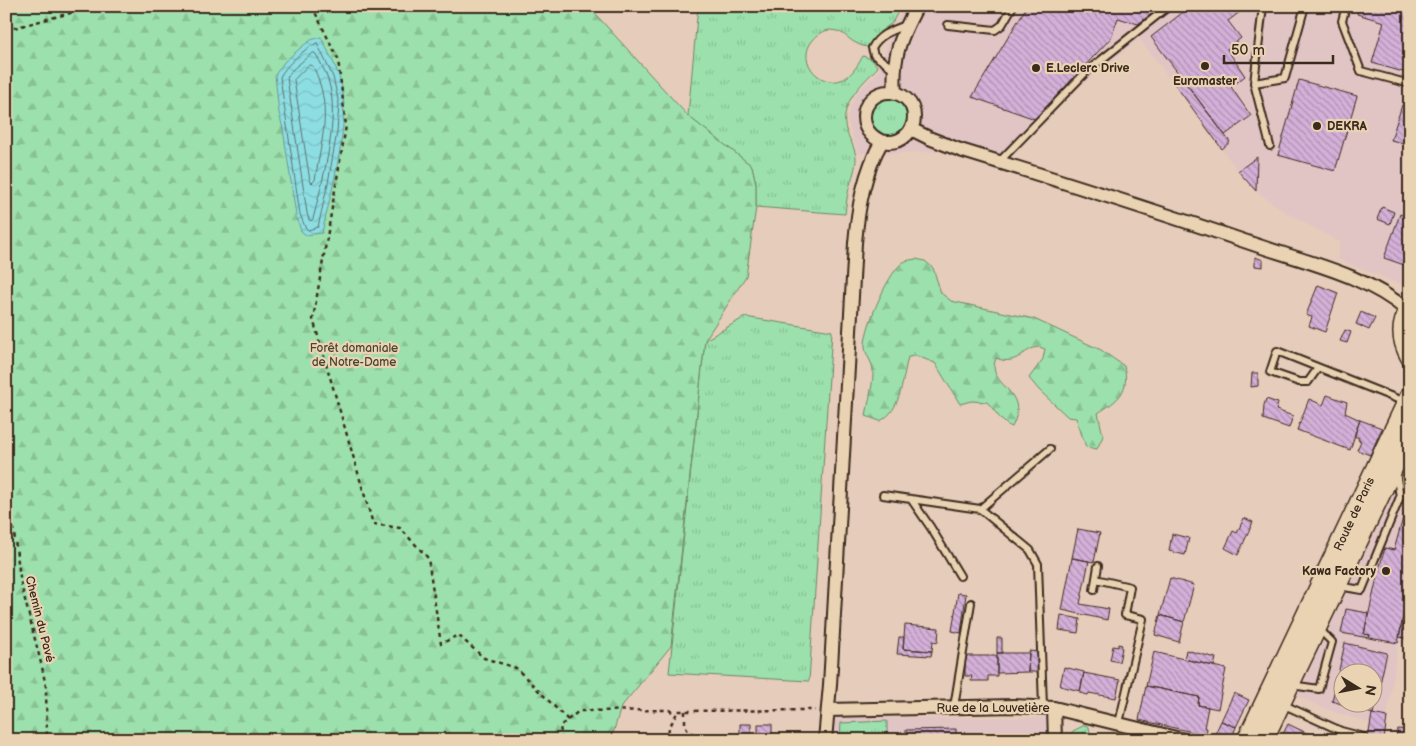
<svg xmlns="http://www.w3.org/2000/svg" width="1416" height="746" viewBox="0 0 1416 746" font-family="'Balsamiq Sans',sans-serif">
<defs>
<pattern id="grass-tufts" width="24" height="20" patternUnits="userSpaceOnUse" patternTransform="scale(1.25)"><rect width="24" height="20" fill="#9ce1ad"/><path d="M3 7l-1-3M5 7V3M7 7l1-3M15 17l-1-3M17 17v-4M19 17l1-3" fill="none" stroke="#87c194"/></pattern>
<pattern id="forest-firs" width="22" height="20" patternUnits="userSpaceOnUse" patternTransform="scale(1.25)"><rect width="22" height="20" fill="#9ce1ad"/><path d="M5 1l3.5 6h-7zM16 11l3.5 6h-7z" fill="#87c194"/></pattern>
<pattern id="water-waves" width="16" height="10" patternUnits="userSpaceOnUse" patternTransform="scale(1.25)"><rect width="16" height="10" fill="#8ddee3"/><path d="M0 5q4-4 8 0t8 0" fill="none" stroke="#7bbfc2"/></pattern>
<pattern id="building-back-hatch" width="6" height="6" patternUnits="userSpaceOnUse" patternTransform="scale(1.25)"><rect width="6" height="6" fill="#d4b0d9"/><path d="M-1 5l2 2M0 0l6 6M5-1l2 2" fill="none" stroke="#ad8faf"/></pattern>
</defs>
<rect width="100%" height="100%" fill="#e6ccbb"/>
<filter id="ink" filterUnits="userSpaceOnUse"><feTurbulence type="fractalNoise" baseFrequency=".02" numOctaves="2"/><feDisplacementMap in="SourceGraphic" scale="10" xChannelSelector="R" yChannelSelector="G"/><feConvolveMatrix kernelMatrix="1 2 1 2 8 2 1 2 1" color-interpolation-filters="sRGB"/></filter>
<g filter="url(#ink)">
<path fill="#e1c4c4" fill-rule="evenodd" d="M904,6H1410V276L1405,286L1338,259L1340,242L1284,211L1256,191L1238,171L1171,79L1139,38L1075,90L1014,153L1008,152L999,162L960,150L875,154L858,153L849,126L848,118L850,108L857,93L876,75L879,70L893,30Z
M1410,459V645L1398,643L1387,717L1372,714L1370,723L1329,710L1297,696ZM1344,674H1374V704H1344Z
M836,718H1055V740H832Z"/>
<path fill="url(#grass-tufts)" stroke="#6c8666" d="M698,6H901L892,23L881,31L867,47C863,46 859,45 856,43C847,39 844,30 829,30C823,31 817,35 813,40C794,61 823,93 847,77C854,72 859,63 863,56L871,59L878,67C861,85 837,105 847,133C851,142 855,148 856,158C856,168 852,178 849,188C847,197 846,205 845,214L756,207V184L752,166L688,116Z
M871 118a19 19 0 1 1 38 0a19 19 0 1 1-38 0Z
M745,317L832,331L809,681L669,673L705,340Z
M887,721V740H840L841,723Z
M1085,725L1089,727L1091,740H1066L1073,731Z"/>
<path fill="url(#forest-firs)" stroke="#6c8666" d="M6,6H588L688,116L752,166L756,184V207L746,276L705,340L671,646L621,707L611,740H6Z
M916,259L925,261L933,268L941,293L951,301L1034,319L1101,350L1124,366C1130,392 1118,400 1098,413L1103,436L1097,449L1086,447L1076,418L1068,417L1039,390L1029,378L1043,359L1045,349C1027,340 1020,369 996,358C984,386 1032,389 1012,427C1001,423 995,410 987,402L971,401L960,404L935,363L917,356L908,357C902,379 902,410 880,421L866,416C868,404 874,380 873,370C872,360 864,354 865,344C866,325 887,276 901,264C905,260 911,260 916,259Z"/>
<path fill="url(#water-waves)" stroke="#6c9694" d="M321,37C328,52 337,67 341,83C351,123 331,192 322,233L306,235L301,231L296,215L283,129L279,113L275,75L284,62L304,45L311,40Z"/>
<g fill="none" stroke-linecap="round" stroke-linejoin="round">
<path stroke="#5c726d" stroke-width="1" d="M317,43L333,77L339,104L337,132L328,183L318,227L308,230L305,227L300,214L280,77C285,66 306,47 317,43Z
M315,53C322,64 329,79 331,92C337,129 322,183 313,219L311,221L309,220L307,213L287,78L292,70L311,54Z
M309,65L313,66C333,108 322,137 315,180L312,183L310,181L294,80Z"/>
</g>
<path fill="url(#building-back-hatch)" stroke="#3b2a1e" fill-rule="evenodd" d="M1027,6H1162L1138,24L1118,18L1111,38L1035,119L972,97Z
M1191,6H1244L1245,8L1228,21L1241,38L1227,49L1245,76L1231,87L1251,116L1225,135L1151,37Z
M1360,6H1410V74L1372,63L1384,22L1357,14Z
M1178,73L1230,142L1222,149L1171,79Z
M1299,80L1357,96L1335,171L1278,155Z
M1402,105L1410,107V145L1391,140Z
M1257,157L1256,191L1238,171Z
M1382,207L1394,212L1390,224L1377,219Z
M1400,214L1410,218V267L1384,258Z
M1255,257L1263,260V267L1255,266Z
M1318,285L1338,293L1325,332L1309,326L1312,317L1306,315Z
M1361,312L1375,318L1369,330L1356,324Z
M1345,330L1351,332L1347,343L1340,341Z
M1252,373H1258V386L1251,387Z
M1327,395L1347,402L1345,413L1360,420L1350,450L1297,430L1309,399L1323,405Z
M1266,399L1278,403L1276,410L1293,416L1289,428L1263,419L1264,405Z
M1360,420L1382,428L1370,455L1357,450L1361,441L1358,440L1359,438L1354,436Z
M1410,493V584L1398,643L1369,638L1370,635L1364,634L1379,569L1385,548L1394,550Z
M1244,518L1253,522L1238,555L1225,548L1233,531L1237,533Z
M1078,529L1100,533L1094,562L1072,558Z
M1172,534L1189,538L1185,555L1169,551Z
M1072,558L1089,561L1080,604L1109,609L1107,620L1062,610Z
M1170,578L1194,585L1184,622L1160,615Z
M1408,590H1410V639L1399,637Z
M958,593L966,594L961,633L952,631Z
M1346,609L1368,613L1364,634L1370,635L1369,638L1341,633Z
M1061,615L1080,619L1078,633L1059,630Z
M1160,615L1184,622L1179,642L1155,635Z
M905,625L939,628L938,642L933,641L932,651L903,649Z
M899,637H904L903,649L932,651L931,656L897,654Z
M997,638H1002V653H997Z
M1345,643L1387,653L1373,714L1332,701ZM1344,674H1374V704H1344Z
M1118,644L1122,645L1121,647L1122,648L1119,662L1110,660L1113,646L1118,647Z
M1186,650L1216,658L1214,666L1184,659Z
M1029,651L1039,652V672H1028Z
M1154,652L1226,669L1218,709L1198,705L1199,697L1146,686Z
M997,653H1029L1028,672L997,673Z
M965,656H997V676H988V681H971L972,676H965Z
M1064,667L1084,672L1080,691L1060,686Z
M1084,673L1120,680L1116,698L1089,693L1088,695L1080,693Z
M1146,686L1199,697L1198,705L1208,707L1204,728H1207L1206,735L1139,720Z
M1234,693L1249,700L1236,727L1221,721Z
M1372,714L1387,717L1384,740L1368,739Z
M1221,721L1236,727L1231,740L1213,738Z
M740,724H751V735H740Z
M758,724H772V736H758Z
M1288,724L1313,736L1311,740H1280Z
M956,729V740H906V730Z
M1398,729L1408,730L1407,740H1395Z"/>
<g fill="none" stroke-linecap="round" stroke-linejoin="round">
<g stroke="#3b2a1e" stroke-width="10">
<path id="service" d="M1263,6L1254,83L1270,146
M1346,6L1342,21L1361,71L1410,84
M948,25L995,30L1002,25L1013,6
M894,69L874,55L872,48C879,34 893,30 906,25
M1254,83L1285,78L1305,6
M999,162L1086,72L1169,6
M1318,368L1308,382H1299L1270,372L1277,351L1405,402
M883,495L980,509L1030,550L1038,564L1043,707
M911,499L931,528L960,576
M980,509L1050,449
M1096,579L1130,587L1125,615L1143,619L1119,723
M1338,586L1362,590L1400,497L1396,472
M1094,590L1098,566
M1291,685L1319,689L1332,642L1319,629
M1282,704L1341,731L1364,737
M954,707L971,603
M1339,740L1341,731"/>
</g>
<g stroke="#3b2a1e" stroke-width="16">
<path id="minor" d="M864 117a25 25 0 1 1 50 0a25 25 0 1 1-50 0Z
M895,93C892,57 900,38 917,6
M911,129L929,138L960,150C1058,180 1156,211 1253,244C1305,262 1365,274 1408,311
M1054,708L1055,740
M828,710L1014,706L1054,708L1184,740
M825,740L830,685L855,243C858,208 864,172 882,141"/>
</g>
<g stroke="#3b2a1e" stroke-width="22">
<path id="primary" d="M1410,309C1400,325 1401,340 1410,356
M1247,740L1410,396
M1263,740L1410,432"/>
</g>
<path stroke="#3b2a1e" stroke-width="2.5" stroke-dasharray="4 4" stroke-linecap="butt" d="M312,6L338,59L346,126L313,319L373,524L400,528L428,558L441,644L458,635L484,658L516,668L568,720
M6,30L97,6
M6,504L14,533L21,584L42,667L46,687L47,740
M685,711V724L688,732L700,735L727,734
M562,740L560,726L579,711L669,710L676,714
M667,740L669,728L678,711L815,710"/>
<use href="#service" stroke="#ead3b3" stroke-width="6"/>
<use href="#minor" stroke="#ead3b3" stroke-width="12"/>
<use href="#primary" stroke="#ead3b3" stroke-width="19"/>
</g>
</g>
<g fill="#3b2a1e" stroke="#ead3b3" stroke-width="2">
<circle cx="1205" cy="66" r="5"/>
<circle cx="1036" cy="68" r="5"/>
<circle cx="1317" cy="126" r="5"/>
<circle cx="1386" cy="571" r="5"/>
</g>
<g text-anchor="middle" stroke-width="4.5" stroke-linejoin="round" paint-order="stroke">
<g font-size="12" font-weight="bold" fill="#3b2a1e" stroke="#ead3b3" text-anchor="start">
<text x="1046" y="72">E.Leclerc Drive</text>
<text x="1205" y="85" text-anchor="middle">Euromaster</text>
<text x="1327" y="130">DEKRA</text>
<text x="1376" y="575" text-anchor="end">Kawa Factory</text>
</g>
<g font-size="12" fill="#4a4533" stroke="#ead3b3">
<text x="354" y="352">Forêt domaniale<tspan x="354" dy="14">de Notre-Dame</tspan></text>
</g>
<g font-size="12" fill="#3b2a1e" stroke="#ead3b3">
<text transform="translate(1354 514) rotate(-65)" y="4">Route de Paris</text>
<text transform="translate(40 619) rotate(76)" y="4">Chemin du Pavé</text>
<text x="993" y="712">Rue de la Louvetière</text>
</g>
</g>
<rect width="1416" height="746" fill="none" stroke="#ead3b3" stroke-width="25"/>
<rect x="12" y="12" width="1391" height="721" fill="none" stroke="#3b2a1e" stroke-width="2" filter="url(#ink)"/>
<g transform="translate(1358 688) rotate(100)"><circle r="24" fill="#ead3b3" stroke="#a48f77"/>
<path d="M0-4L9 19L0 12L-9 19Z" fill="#3b2a1e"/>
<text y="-8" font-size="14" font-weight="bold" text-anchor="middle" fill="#3b2a1e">N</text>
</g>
<path d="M1224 55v8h109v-8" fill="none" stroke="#3b2a1e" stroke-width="2.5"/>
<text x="1231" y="55" font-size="15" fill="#3b2a1e" stroke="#ead3b3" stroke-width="4" paint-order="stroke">50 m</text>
</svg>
